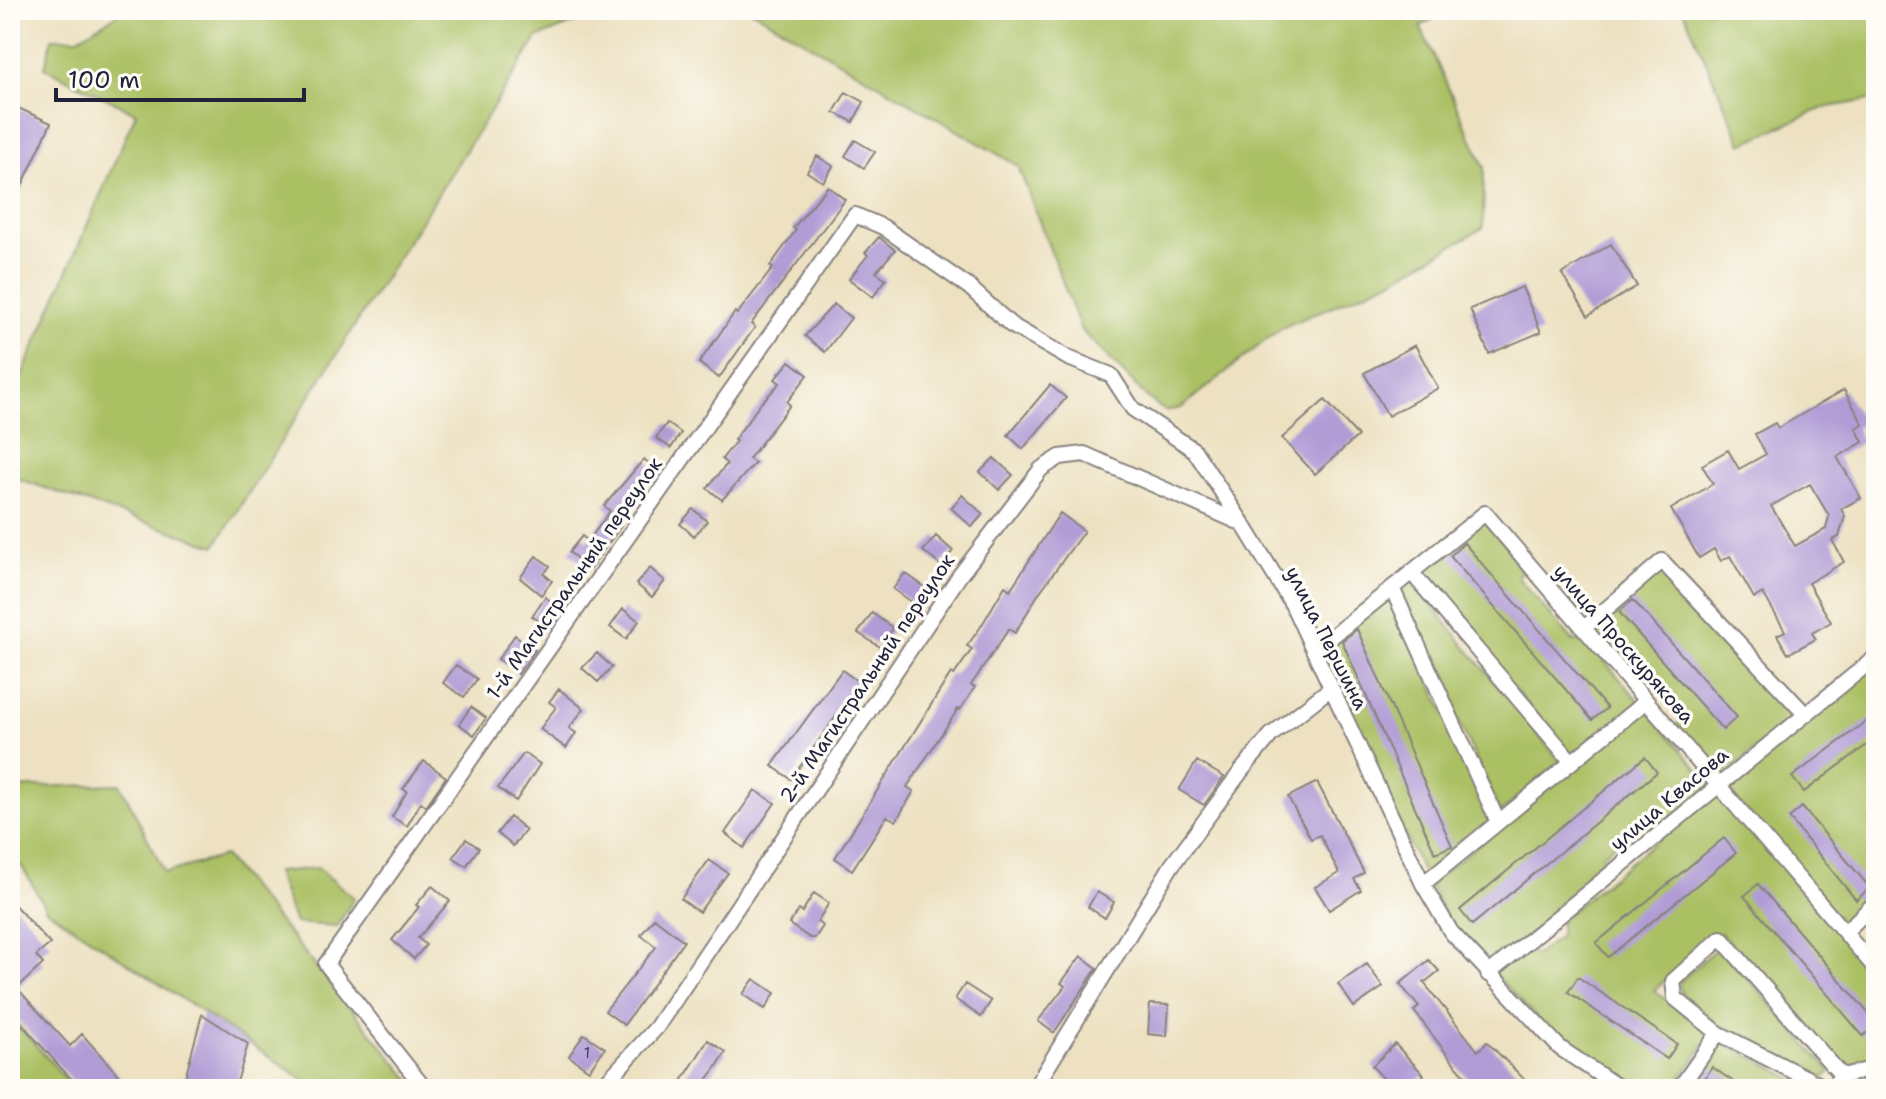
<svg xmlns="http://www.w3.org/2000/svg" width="1886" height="1099" viewBox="0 0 1886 1099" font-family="'Shantell Sans',sans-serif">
<rect width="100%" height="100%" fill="#fdfcf7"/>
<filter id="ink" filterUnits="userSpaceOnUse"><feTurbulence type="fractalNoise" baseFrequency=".0125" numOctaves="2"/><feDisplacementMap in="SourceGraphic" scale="16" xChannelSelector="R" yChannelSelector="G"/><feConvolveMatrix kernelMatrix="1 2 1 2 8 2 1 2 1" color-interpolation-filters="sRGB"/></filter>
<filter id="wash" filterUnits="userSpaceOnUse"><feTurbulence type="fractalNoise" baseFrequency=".006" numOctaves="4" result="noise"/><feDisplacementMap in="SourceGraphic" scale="32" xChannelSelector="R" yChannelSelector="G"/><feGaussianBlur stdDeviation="1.8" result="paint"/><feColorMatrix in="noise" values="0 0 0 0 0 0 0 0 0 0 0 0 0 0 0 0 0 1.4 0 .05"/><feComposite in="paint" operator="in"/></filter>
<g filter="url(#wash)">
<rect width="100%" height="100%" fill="#ede1c1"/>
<path fill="#abc064" stroke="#667150" stroke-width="2" d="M125,10H606L537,38L215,546L10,476V403L136,113L45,68L52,38H78Z
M751,10H1450L1420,26L1484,166L1483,228L1388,282L1281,328L1181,408L1165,411L1149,399L1081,330L1018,166Z
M1683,10H1876V99L1823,108L1742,144Z
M1484,520L1522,564L1518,578L1573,641H1587L1640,702L1572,758L1417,573Z
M1661,567L1798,713L1719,780L1675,728L1684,712L1646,669L1631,676L1590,628Z
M1410,579L1561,762L1500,813L1399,588Z
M1391,593L1493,821L1425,878L1319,651Z
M1876,662V899L1846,928L1724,785Z
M1644,707L1712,785L1658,830L1643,821L1602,855L1608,871L1490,968L1454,930L1429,885Z
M120,784L165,873L224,856L418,1089H318L46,909L23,868L10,857V788Z
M1718,790L1876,973V1065L1842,1072L1721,933L1654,990L1711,1035L1673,1089H1627L1563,1045L1494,974L1525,949L1536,955L1560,936V920Z
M318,868L354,898L337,926L295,923L276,872Z
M1719,946L1831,1072L1824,1078L1722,1028L1681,993L1679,982Z
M10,1016L75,1089H22L10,1076Z
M1720,1040L1813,1089H1685Z"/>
<g id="blocks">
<path fill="#b19cd6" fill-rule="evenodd" d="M846,92L864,102L853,122L834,112Z
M14,106L51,123L10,212V114Z
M855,140L875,152L864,168L845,156Z
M817,156L833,166L823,182L807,172Z
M828,186L845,200L751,324L755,327L719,378L699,363L735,312L737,314L773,268L770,266L796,230L793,228Z
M879,237L895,250L876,272L886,279L873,297L849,279L868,255L865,253Z
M1611,244L1637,286L1588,316L1562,274Z
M1522,287L1541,332L1489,354L1470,309Z
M834,304L851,318L825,352L805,336Z
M1415,345L1438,388L1388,416L1364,373Z
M790,361L808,375L787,402L790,405L749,459L755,463L722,500L707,488L727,464L722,459L736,441L734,440L761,403L780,383L775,379Z
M1050,385L1066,398L1023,449L1008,435Z
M1844,390L1863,424L1856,428L1863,442L1837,457L1861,498L1841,509L1845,516L1839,537L1832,540L1844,562L1808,583L1831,622L1812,633L1816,639L1788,654L1777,635L1785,631L1763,593L1754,598L1730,556L1721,561L1714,549L1699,558L1671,509L1713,484L1702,465L1728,450L1739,469L1766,454L1755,434L1775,423L1778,428ZM1810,484L1829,516L1826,529L1795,546L1771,506Z
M1325,400L1358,436L1315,474L1282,438Z
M667,423L681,433L671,448L656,438Z
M994,458L1013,475L999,490L980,472Z
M644,459L658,471L629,505L631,506L617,523L621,526L590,569L569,552L582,536L588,541L610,511L604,506Z
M962,495L983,514L972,527L951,508Z
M693,509L707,521L694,536L680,524Z
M1060,513L1084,531L1039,593L1015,633L1009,629L971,685L975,687L960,710L958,709L907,787L914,791L896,821L887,816L852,870L835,858L951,673L954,675L972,649L967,646L980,628L1005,586L1010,590Z
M936,536L953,551L940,565L923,551Z
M1464,543L1607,708L1592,720L1450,556Z
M536,556L550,566L544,574L552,581L541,595L520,578Z
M650,568L665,581L652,597L636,584Z
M905,573L926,588L914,604L893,589Z
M545,597L562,609L550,628L532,616Z
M1633,600L1737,717L1723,730L1619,612Z
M623,609L639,621L626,639L610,627Z
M872,613L893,628L880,647L858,633Z
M1357,629L1452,846L1435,853L1342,641Z
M515,635L535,650L518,674L498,659Z
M597,653L612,667L598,682L582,668Z
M456,665L477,679L464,697L443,683Z
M842,670L860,683L791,779L772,766Z
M559,689L584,709L569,728L576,733L566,748L540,729L556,707L549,702Z
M471,707L486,718L474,735L459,724Z
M1876,714V738L1804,792L1792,777Z
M524,753L540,764L516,801L498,788Z
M1645,757L1657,772L1472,925L1460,910Z
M424,761L446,777L426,806L421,802L407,826L392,817L407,791L403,789Z
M1197,761L1224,777L1204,805L1179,790Z
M1317,782L1364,873L1354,879L1361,890L1329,910L1315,887L1339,873L1320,835L1311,839L1288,797Z
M755,790L775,803L744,848L725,833Z
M1802,807L1870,888L1856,900L1789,818Z
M510,817L526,830L513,846L497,833Z
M1724,838L1736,853L1608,957L1596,943Z
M466,839L479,848L466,866L453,857Z
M709,860L728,873L699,912L681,899Z
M1758,884L1876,1022V1025L1863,1036L1744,896Z
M432,886L450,901L418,938L426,945L414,959L392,940L419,907L416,905Z
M1097,892L1114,902L1105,918L1088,907Z
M814,893L829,903L817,922L823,926L815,938H810L789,924L799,910L802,912Z
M10,900L50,944L36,956L43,964L17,988L70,1046L82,1034L120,1077L107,1089H80L10,1011Z
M654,918L684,941L624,1025L605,1011L656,947L641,935Z
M1081,956L1097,968L1054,1033L1038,1021L1065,986L1061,983Z
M1429,960L1439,971L1424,983L1478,1051L1487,1042L1527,1082L1520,1089H1478L1454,1063L1414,1011L1419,1007L1400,984Z
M1367,964L1383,987L1354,1007L1338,984Z
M1578,977L1677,1044L1667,1059L1568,992Z
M754,979L775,993L765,1009L743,994Z
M965,984L991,1001L981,1017L955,999Z
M1150,1004L1169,1005L1167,1036L1148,1034Z
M202,1014L248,1044L235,1089H182Z
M584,1034L605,1048L589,1070L569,1056Z
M708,1040L726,1052L716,1068L700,1089H677Z
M1395,1044L1424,1075L1408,1089H1393L1372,1066Z
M1712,1067L1744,1089H1711L1702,1083Z"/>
</g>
</g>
<g filter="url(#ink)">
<use href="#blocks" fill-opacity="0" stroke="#88827e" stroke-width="2"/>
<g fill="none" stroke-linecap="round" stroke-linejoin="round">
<g stroke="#88827e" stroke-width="18">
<path id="street" d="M10,20L15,10
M1411,572L1572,762
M1392,588L1498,822
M1584,628L1662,561L1804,713
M1314,651L1485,513L1876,969
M1876,813L1873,815L1876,819
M1423,884L1646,701
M1845,932L1876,902
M1488,974L1876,657
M1842,1076L1876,1068
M425,1089L326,964L855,215L883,227L969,287L1011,325L1068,358L1111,375L1133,409L1194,450L1243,524L1292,604L1423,884L1451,932L1560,1048L1621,1089
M600,1089L656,1028L960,575L1041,469L1060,457L1084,454L1241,523
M1034,1089L1172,865L1242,770L1271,735L1331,688
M1679,1089L1718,1033
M1828,1089L1718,1033L1675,998L1673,981L1721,938L1842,1076L1830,1089"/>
</g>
<use href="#street" stroke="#fff" stroke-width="14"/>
</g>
</g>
<g text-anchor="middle" stroke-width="7" stroke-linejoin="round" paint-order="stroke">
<g font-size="16" fill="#464062">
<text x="587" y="1058">1</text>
</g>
<g font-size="20" fill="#22223b" stroke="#fdfcf7">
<text transform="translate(574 578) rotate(-55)" y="7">1-й Магистральный переулок</text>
<text transform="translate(1327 638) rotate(63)" y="7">улица Першина</text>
<text transform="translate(1624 644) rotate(49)" y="7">улица Проскурякова</text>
<text transform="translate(867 678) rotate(-56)" y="7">2-й Магистральный переулок</text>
<text transform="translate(1669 799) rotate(-40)" y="7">улица Квасова</text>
</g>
</g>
<rect width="1886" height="1099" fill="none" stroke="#fdfcf7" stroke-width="40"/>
<path d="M56 88v12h248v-12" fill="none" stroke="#22223b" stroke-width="4"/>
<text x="68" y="88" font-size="24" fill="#22223b" stroke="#fdfcf7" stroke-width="6" paint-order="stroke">100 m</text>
</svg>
